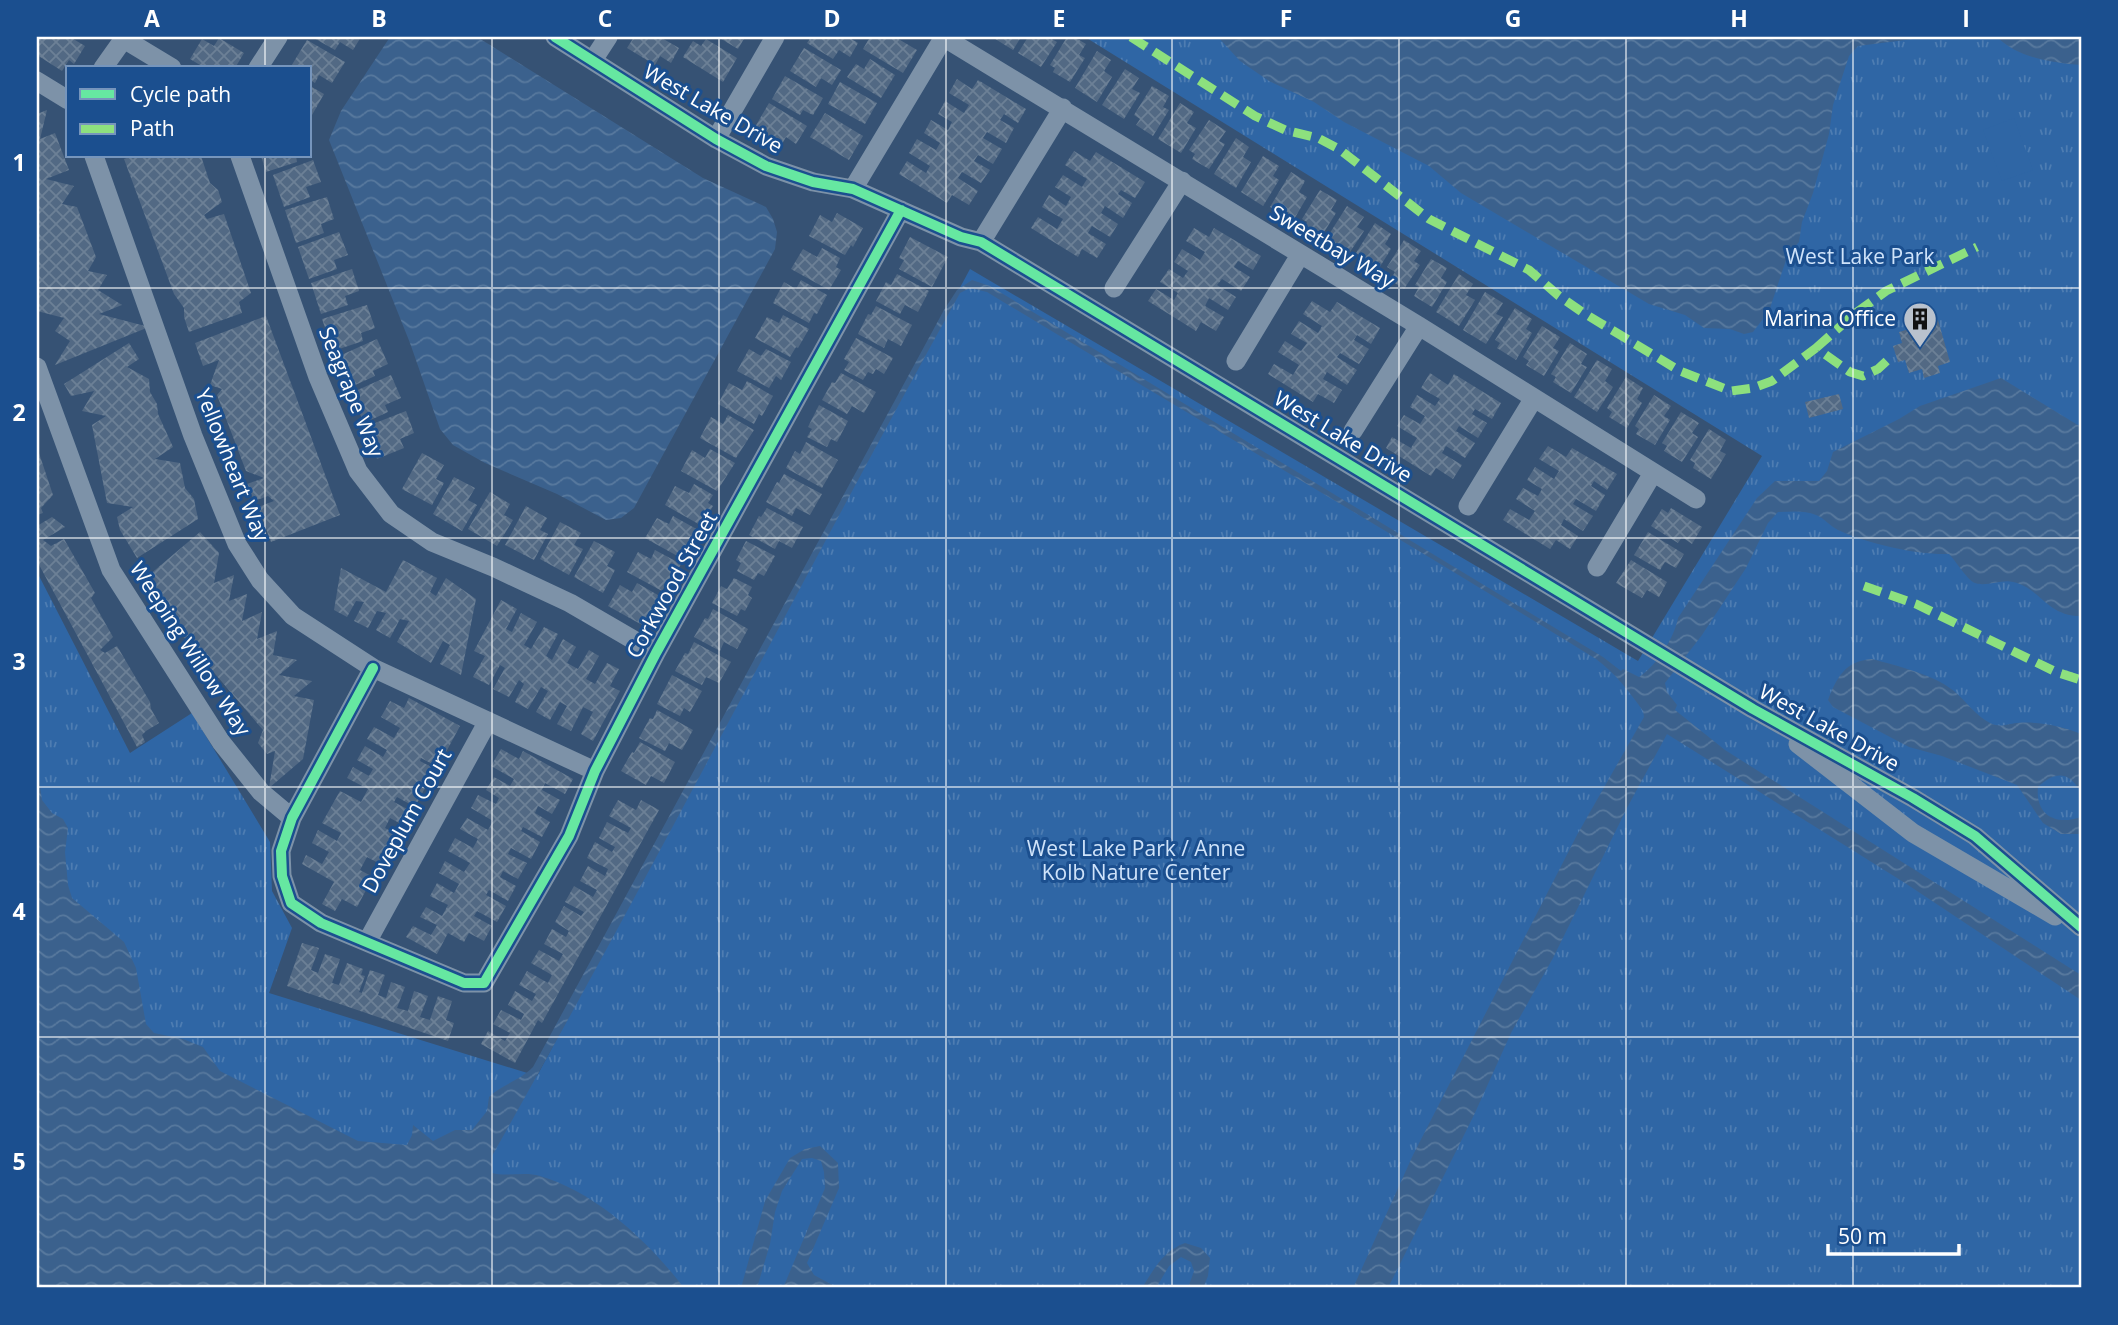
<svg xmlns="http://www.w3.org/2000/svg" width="2118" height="1325" viewBox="0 0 2118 1325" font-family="'Open Sans',sans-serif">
<defs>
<pattern id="park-tufts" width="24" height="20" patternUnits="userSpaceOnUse" patternTransform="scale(1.75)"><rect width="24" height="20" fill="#2f66a5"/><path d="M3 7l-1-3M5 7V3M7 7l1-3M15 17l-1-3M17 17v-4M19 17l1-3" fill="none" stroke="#4e7db2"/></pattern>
<pattern id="water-waves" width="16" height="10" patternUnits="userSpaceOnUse" patternTransform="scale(1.75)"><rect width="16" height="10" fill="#3b618d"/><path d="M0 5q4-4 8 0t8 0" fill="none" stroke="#58799e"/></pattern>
<pattern id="building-cross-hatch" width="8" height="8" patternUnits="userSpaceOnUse" patternTransform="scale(1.75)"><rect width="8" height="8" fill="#526984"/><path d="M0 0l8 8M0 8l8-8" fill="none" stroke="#6c8096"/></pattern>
</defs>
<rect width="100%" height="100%" fill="#365274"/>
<path fill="url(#park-tufts)" d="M1085,37H2081V1288H37V572L130,753L192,713L270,842L272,891L292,928L269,993L537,1076L970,269L1638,661L1762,456Z"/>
<path fill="#2f66a5" d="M2014,118L2033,170L2002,181L1983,130Z"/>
<path fill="url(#water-waves)" d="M390,37H477L703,178L766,207L773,219L777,232L775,249L634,508L621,518L606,520L557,494L485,463L453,445L440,429L410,343L329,140L341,111Z
M1218,37H1929L1858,46L1849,56L1833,105L1829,134L1813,193L1802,222L1799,242L1788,254L1769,311L1753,332L1744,334L1730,329L1704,328L1685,315L1649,304L1461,193L1429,166L1344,122L1314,102L1269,81L1240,61Z
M1997,37H2081V65C2053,63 2018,58 1997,37Z
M972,280L990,286L1603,657L1621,671L1623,669L1639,677C1656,666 1674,639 1678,618L1757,498L1775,481H1819L1827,471L1833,452L1899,419L1920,406L2001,378L2081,427V616C2046,616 2041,588 2013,582C2002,579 1986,587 1975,583C1967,580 1956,561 1949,554C1916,555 1869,544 1838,530C1830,526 1824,518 1816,515C1804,510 1791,512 1778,512L1768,523L1746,568L1702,635L1665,683L1667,692L1677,705L1675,710L1725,750L2081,975V1000L1905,883L1667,734L1627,808L1553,958L1511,1033L1474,1115L1390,1284L1387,1288H1353L1413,1155L1577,835L1644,717L1643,711C1629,691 1615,673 1596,659C1394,534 1189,415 987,292L970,288L960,293C802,579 653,871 492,1156V1173C508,1177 525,1171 540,1176C596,1192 650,1243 684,1288H37V765L42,800L52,813L63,819L68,828L65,852L68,885L72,898L124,942L136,968L146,1024L154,1033L183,1039L203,1047L220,1071L358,1141L407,1145L412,1135L413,1125L433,1141L455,1130H472L487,1111L489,1097C502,1084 518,1082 533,1067L944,310L957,290Z
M1872,659C1897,666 1933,674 1954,691C1966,701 1976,716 1990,723C2001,728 2006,724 2017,723C2038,721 2062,726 2081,734V793C2070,772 2056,770 2038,787C2035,815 2056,826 2081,817V834H2061L2043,823L2017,785L1942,756L1909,747L1833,707L1828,700C1837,677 1845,661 1872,659Z
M820,1146L838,1163L839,1188L807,1263L814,1275L838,1288H813L807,1286L802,1288H783L825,1188L824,1172L821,1161L812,1158L802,1159L782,1191L775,1212L770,1244L757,1288H741L765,1201L790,1158L805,1149Z
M1185,1243L1201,1248L1210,1258L1208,1276L1203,1288H1188L1194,1271L1191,1262L1181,1257L1169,1266L1156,1288H1142C1154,1269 1163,1251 1185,1243Z"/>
<path fill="url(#building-cross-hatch)" d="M41,37H70L85,46L74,64L69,60L62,71L37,55V43Z
M312,37H361L353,50L340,42L335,50Z
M634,37H660L679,48L671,63L660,56L655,65L627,48Z
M718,37H745L738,49Z
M811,37H848L858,43L850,57L839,50L833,59L807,43Z
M870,37H895L917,50L903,73L863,49Z
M992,37H1021L1013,50Z
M1028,37H1048L1057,42L1041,67L1018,53Z
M1067,37H1074L1086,44L1079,55L1085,58L1070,82L1053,72L1055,68L1050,65Z
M219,38L244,53L235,68H205L190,59L202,39L214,46Z
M706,39L737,58L723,82L683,57L693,41L701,46Z
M307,40L345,62L332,83L319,75L315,83L310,80V68H290Z
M804,48L841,70L832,85L821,78L816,87L790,71Z
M1097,51L1111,60L1104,71L1112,77L1097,102L1075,88Z
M870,59L895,75L881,98L847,77L856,64L864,69Z
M1125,69L1139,78L1132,89L1140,93L1124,119L1102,105Z
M785,76L823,98L813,115L803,110L800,115L772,99Z
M957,79L972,89L978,80L1026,109L1018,123L1004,114L1000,120L1014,128L1006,143L987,132L983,138L1002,149L993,164L978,155L974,161L990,170L981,183L962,172L958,178L978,191L969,205L952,195L947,203L899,174L907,161L926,173L930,166L909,153L917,139L936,150L940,143L924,133L931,120L948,130L952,122L938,114L945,101L964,113L969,105L949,93Z
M840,82L877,103L865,124L828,104Z
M310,86L324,94L312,115L310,113Z
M1152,86L1169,96L1163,107L1169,110L1153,136L1136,125L1140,119L1134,115Z
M769,103L807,126L796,144L786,137L782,144L755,127Z
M1180,103L1194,112L1187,123L1196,128L1181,153L1158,139Z
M47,110L40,139L55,133L69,170L46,179L74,186L62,204L77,207L96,257L88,271L107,275L98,290L122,305L99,314L149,327L55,365L70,341L55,331L64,318L37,311L39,301L37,296V114Z
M825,113L863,136L849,160L810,137Z
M1209,120L1226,131L1219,141L1225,144L1209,169L1192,159L1195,154L1189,150Z
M1236,138L1249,147L1243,157L1251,162L1236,188L1214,174Z
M1074,151L1090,161L1096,152L1145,182L1135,198L1121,190L1118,194L1132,203L1123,218L1105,206L1101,213L1118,224L1110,237L1092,226L1088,233L1106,244L1097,258L1082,249L1078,257L1031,228L1038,217L1057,229L1063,219L1042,207L1049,195L1066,206L1071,197L1055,187L1063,175L1082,187L1087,179L1065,165Z
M132,156H201L210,183L218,190L222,202L204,215L207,219L224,214L251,293L239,302L242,313L189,332L184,317V308L174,294L124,159Z
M261,156H296L297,162L266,172Z
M1263,156L1279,166L1273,176L1279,180L1263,206L1241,192Z
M313,160L321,182L306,187L310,197L284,207L273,175Z
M1291,172L1305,181L1299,192L1307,197L1293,221L1270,207Z
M1320,190L1337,200L1331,210L1336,213L1321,237L1305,226L1307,222L1302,219Z
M327,197L334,219L321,224L324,233L296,243L285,210Z
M1347,206L1364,217L1357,227L1364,231L1348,255L1330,245L1334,240L1328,236Z
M837,213L863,228L853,247L851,245L845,255L809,236L820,215L832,222Z
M1375,223L1391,234L1385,244L1391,249L1376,273L1358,262L1361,257L1356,253Z
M1194,228L1209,237L1214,228L1261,256L1253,270L1238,261L1234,267L1250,277L1241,291L1222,279L1217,285L1236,297L1228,310L1209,298L1205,306L1224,317L1216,331L1201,322L1196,331L1148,301L1156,289L1174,300L1178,293L1160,282L1169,269L1183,278L1188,271L1174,262L1182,249L1200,260L1205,252L1186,241Z
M339,232L348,255L334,260L337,269L309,279L298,247Z
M910,237L948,257L932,287L899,269L904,260L899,258Z
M1404,240L1421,251L1414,261L1420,265L1404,289L1390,280L1395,272L1387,267Z
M822,248L840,258L836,267L841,270L829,290L791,269L803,249L817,257Z
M1431,259L1447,268L1441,278L1447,282L1432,307L1414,296L1419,287L1415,285Z
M352,269L359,291L345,296L348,305L321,314L311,283Z
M897,274L929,291L918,312L905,305L900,314L876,301L886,282L891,285Z
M1459,274L1473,284L1466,295L1475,300L1459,326L1436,312Z
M801,280L827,295L817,314L814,313L809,323L773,303L784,282L796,289Z
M1485,292L1503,303L1496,314L1503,317L1486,344L1463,330Z
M1312,301L1330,312L1337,302L1380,328L1371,344L1357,335L1354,340L1369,349L1359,364L1340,353L1337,357L1357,370L1347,385L1327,372L1323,379L1342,390L1334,403L1318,394L1313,402L1268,374L1274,364L1293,375L1299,365L1278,352L1285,341L1301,351L1307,343L1291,334L1299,321L1318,333L1322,326L1303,314Z
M367,305L375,328L361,333L363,341L333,351L322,319Z
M876,306L912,325L901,346L888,339L884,348L858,334L868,314L871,315Z
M1515,308L1532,319L1526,329L1532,333L1516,360L1497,348L1500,343L1495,340Z
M783,315L809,329L798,348L796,347L790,357L755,338L767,317L779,323Z
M266,316L340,515L271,542L258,507L274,501L268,496L254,501L247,484L264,478L246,471L217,395L222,389L210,385L219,360L203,366L195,343Z
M1938,320L1950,362L1938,366L1940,373L1924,378L1922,369L1909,373L1905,360L1898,362L1893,346L1902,343L1899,332Z
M1542,326L1560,337L1553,348L1559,351L1544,376L1526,365L1529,361L1523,357Z
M856,338L893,358L884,374L876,369L873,374L868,372L863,380L844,370L849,362L844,359Z
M377,339L388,364L373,371L375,376L353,386L339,356Z
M129,343L139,359L127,367L149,379L150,392L157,404L158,414L173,447L155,459L180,463L185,488L194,499L198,519L137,558L120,530L117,517L133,507L107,503L92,425L106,416L82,411L94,391L71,396L64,384Z
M1570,343L1587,354L1581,364L1587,367L1571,393L1553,382L1556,377L1551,374Z
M749,349L761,356L766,349L791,362L781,380L776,376L769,388L737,371Z
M1597,360L1612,369L1605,381L1613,387L1597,412L1574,397Z
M841,373L876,392L864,413L852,406L847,414L822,400L832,382L835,383Z
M1430,373L1448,385L1454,374L1501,403L1492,419L1475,409L1472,414L1487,423L1478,438L1459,426L1456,431L1475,443L1465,458L1446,446L1442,453L1462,465L1453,479L1436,468L1431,476L1386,448L1392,437L1411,448L1417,438L1397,426L1404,415L1420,424L1425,416L1410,407L1417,395L1435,406L1440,399L1421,388Z
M391,375L401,398L385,405L388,412L364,423L351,393Z
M1626,377L1643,388L1637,399L1642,403L1627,428L1609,417L1612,412L1607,408Z
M747,381L773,396L762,416L759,414L754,424L718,404L729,383L742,390Z
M1839,394L1843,409L1809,418L1805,402Z
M1654,395L1671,406L1664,416L1670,420L1655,445L1636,434L1639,429L1635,426Z
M819,405L848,421L837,442L831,439L827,447L807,437L812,429L808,427Z
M406,411L414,433L400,439L404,448L377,459L365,427Z
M1681,412L1699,423L1692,433L1698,437L1682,462L1664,451L1667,446L1662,443Z
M728,415L754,430L736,458L700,438L711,417L723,424Z
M1709,429L1726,440L1720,451L1726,454L1711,479L1693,468L1695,463L1690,460Z
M806,442L838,460L822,488L786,468L795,451L800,454Z
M1548,446L1566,457L1572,448L1617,474L1607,490L1594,481L1591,486L1605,495L1596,511L1576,499L1573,504L1593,516L1583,531L1564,519L1561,525L1578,536L1570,549L1556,540L1550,549L1503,520L1510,509L1529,520L1535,511L1516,499L1523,488L1538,496L1542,489L1527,480L1535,467L1554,479L1559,471L1539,459Z
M37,447L53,495L41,508L43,513L37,515Z
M710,449L735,463L717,491L681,471L692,450L705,458Z
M422,453L444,465L436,479L444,483L432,505L402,489Z
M784,474L822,494L810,515L796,508L792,516L766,502L777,482L779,483Z
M454,477L475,488L468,500L477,505L462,531L433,514Z
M694,484L713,495L708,503L713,506L702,526L665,505L675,486L689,493Z
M490,492L510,504L504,515L513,520L497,546L468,529Z
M526,506L547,518L540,530L548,534L534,560L505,545Z
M767,508L803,527L792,548L779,541L775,549L749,535L759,516L761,517Z
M1671,508L1702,527L1692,544L1682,537L1678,543L1651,526L1662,509L1668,513Z
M673,516L700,531L689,550L686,548L681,558L645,538L657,518L669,524Z
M52,517L65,527L43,540L51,546L64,539L95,593L91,598L113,637L100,650L105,653L117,646L150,702L151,709L159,723L146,731L142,735L145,742L137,747L37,561V526Z
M560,522L581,533L574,545L583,549L569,575L540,559Z
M200,532L219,553L214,583L234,575L229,601L247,594L242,621L262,612L257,639L277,631L273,655L297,660L279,675L312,681L294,696L314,700L303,759L269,788L275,751L267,754L258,743L263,730L175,627L142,581Z
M1648,532L1684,554L1676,568L1665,562L1660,570L1634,555Z
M594,541L615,552L607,566L615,570L603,593L574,577Z
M746,541L775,556L764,576L758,573L754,580L737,571L741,563L736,560Z
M655,550L681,564L671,583L667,582L662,591L627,572L638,552L651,559Z
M403,560L437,578L430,592L436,596L446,578L476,599L461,675L440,664L450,645L443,641L431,663L397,642L409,621L400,619L390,638L376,630L386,613L377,611L368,628L354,621L364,602L356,601L347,617L334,610L341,568L386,592Z
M1631,560L1667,582L1659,597L1647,590L1642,598L1616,583Z
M734,578L752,587L748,595L752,598L745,611L741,609L737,616L712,603L721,586L727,589Z
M637,583L663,598L652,618L650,616L644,626L608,606L620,585L632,592Z
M501,600L517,609L506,629L512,632L521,613L537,622L524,645L531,649L544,627L558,634L546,656L552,660L563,639L576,647L567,663L578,669L589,650L599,656L586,679L595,684L607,663L619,669L610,686L620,691L593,741L581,734L593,712L583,707L571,731L557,724L567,706L560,702L550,720L536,712L548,691L541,687L528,709L515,702L524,684L519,680L509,697L493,689L505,668L500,665L489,685L473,677L485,656L474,651Z
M713,609L748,629L737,649L724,642L720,651L694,637L705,618L708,619Z
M694,642L731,662L719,683L706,677L702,685L675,671L685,653L688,654Z
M672,675L702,691L690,712L684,708L680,716L657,704Z
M409,698L460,726L438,767L421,758L420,761L435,769L415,807L397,797L394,802L411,811L403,825L390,818L385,828L398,835L382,865L367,857L360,870L373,877L357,907L342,899L335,911L322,904L334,882L302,864L306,855L322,864L329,852L312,843L318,830L337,841L341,833L322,823L340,791L361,802L368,789L347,778L353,767L369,776L373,769L357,760L365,746L383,757L387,750L367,739L374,727L394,738L400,728L381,717L390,701L404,708Z
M657,710L693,730L682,750L669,743L665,751L639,738L650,718L653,719Z
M640,742L675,762L664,783L651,776L646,785L621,771L632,752L634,753Z
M501,749L519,759L523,751L573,779L565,794L545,783L542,790L560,800L552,814L538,806L535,813L550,822L542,837L523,827L521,831L540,842L531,859L511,848L508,854L527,863L518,879L503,871L500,877L516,886L508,901L489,890L486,895L506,906L497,922L477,911L474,916L492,926L484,941L469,933L464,942L448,933L437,954L406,937L413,926L431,935L437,925L420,917L426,907L442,916L448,905L430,896L437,883L454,893L459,884L439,873L445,861L464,872L470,863L448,851L455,838L473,848L478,839L460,829L467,818L488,830L493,821L471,808L478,795L496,804L499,798L486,790L494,777L510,786L514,779L491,766Z
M618,800L636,810L641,800L659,810L542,1023L538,1020L515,1063L481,1044L488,1031L505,1041L510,1033L493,1024L501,1010L521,1020L524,1014L508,1005L515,991L532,1001L536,994L519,985L527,971L548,983L552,975L531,963L539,950L559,961L563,954L544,944L552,929L566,937L569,931L555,922L564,906L581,916L584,912L565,902L574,886L593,897L597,890L580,881L588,866L605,876L608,869L587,858L595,842L612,852L615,847L599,838L607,822L628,833L631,828L609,816Z
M302,943L319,948L311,970L318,973L325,954L340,959L332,983L339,985L347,963L363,969L361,975L365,976L359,992L362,993L370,970L385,975L378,995L386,998L391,982L405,987L397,1008L408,1011L414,991L428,996L420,1017L430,1020L438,996L452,1001L446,1020L454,1023L448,1041L287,986Z"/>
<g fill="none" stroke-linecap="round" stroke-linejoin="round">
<path stroke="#7d92a8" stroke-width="19" d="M555,37L716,139L766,166L813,182L853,189L961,237L981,242L1753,709L1913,798L1975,836L2081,927
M943,37L1419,326L1696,499
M124,39L172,68
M593,60L608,37
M103,68L125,37
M258,68L278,37
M37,81L68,100
M716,139L775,37
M94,156L193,436L237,544L260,580L293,616L373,668L595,771
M240,156L318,377L358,471L391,514L432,542L493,567L570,603L656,653
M853,189L944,37
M981,242L1063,108
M1114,288L1182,181
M1236,361L1300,255
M37,367L111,570L221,742L261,792L292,818
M1353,431L1419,326
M1468,506L1534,398
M1597,567L1653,473
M373,668L292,818L281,851L282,876L291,903L321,923L464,983H484L569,836L595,771L656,653L901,210
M1798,744L1913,833L2055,916
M367,942L488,721"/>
<path stroke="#8de07e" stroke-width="9" stroke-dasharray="18 9" stroke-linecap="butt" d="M1131,37L1255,116L1285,130L1318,138L1339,149L1429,219L1529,270L1559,296L1582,312L1680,371L1731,391L1753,388L1772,381L1816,348L1850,372L1863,376L1878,369L1892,356
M1816,348L1853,315L1886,291L1977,247
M1864,586L1916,604L2056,672L2081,680"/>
<g stroke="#1b4f8f" stroke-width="15">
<path id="cycleway" d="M555,37L716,139L766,166L813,182L853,189L961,237L981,242L1753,709L1913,798L1975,836L2081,927
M373,668L292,818L281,851L282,876L291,903L321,923L464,983H484L569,836L595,771L656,653L901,210"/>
</g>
<use href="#cycleway" stroke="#66e7a1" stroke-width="10"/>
</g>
<path fill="none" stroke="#fff" stroke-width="2" stroke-opacity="0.55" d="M265,37V68M492,37V1288M719,37V1288M946,37V1288M1172,37V1288M1399,37V1288M1626,37V1288M1853,37V1288M265,156V1288M37,288H2081M37,538H2081M37,787H2081M37,1037H2081"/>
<defs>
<g id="building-pin" transform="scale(1.75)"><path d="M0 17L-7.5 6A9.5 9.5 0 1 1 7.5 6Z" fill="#b9c2ce" stroke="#1b4f8f"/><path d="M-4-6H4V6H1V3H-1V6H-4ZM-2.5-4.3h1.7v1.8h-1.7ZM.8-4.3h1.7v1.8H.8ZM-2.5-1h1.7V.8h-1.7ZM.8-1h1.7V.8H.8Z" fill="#111"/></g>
</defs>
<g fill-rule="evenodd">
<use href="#building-pin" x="1920" y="319"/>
</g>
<g text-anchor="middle" stroke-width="6" stroke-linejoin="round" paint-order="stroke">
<g font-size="21" fill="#fff" stroke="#1b4f8f">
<text transform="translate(713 109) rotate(30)" y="7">West Lake Drive</text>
<text transform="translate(1332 247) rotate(31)" y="7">Sweetbay Way</text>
<text transform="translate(351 392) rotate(68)" y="7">Seagrape Way</text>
<text transform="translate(1343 437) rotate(31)" y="7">West Lake Drive</text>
<text transform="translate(232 465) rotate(68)" y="7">Yellowheart Way</text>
<text transform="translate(672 585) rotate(-61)" y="7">Corkwood Street</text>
<text transform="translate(190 649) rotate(57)" y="7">Weeping Willow Way</text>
<text transform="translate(1829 728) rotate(29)" y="7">West Lake Drive</text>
<text transform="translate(407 821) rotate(-61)" y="7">Doveplum Court</text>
</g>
<g font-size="21" fill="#cfe3fa" stroke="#1b4f8f">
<text x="1860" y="264">West Lake Park</text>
<text x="1136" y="856">West Lake Park / Anne<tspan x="1136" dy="24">Kolb Nature Center</tspan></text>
</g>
<g font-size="21" fill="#fff" stroke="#1b4f8f" text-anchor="end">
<text x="1896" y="326">Marina Office</text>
</g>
</g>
<rect width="2118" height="1325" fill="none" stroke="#1b4f8f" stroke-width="77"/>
<rect x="66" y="66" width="245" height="91" fill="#1b4f8f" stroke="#7695bc" stroke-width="2"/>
<rect x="80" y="89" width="35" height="10" fill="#66e7a1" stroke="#7695bc" stroke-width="2"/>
<text x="130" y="102" font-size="21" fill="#ffffff">Cycle path</text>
<rect x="80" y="124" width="35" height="10" fill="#8de07e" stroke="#7695bc" stroke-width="2"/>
<text x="130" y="136" font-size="21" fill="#ffffff">Path</text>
<path d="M1828 1244v10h131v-10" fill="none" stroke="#ffffff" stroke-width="3.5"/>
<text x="1838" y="1244" font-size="21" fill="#ffffff" stroke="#1b4f8f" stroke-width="5" paint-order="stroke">50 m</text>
<rect x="38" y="38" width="2042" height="1248" fill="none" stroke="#fff" stroke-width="2.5"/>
<g font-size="23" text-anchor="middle" font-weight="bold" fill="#fff">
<text x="152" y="27">A</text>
<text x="379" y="27">B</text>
<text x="605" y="27">C</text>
<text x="832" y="27">D</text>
<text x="1059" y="27">E</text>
<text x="1286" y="27">F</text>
<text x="1513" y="27">G</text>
<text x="1739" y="27">H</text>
<text x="1966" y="27">I</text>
<text x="19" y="171">1</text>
<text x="19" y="421">2</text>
<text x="19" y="670">3</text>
<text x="19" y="920">4</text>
<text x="19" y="1170">5</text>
</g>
</svg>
